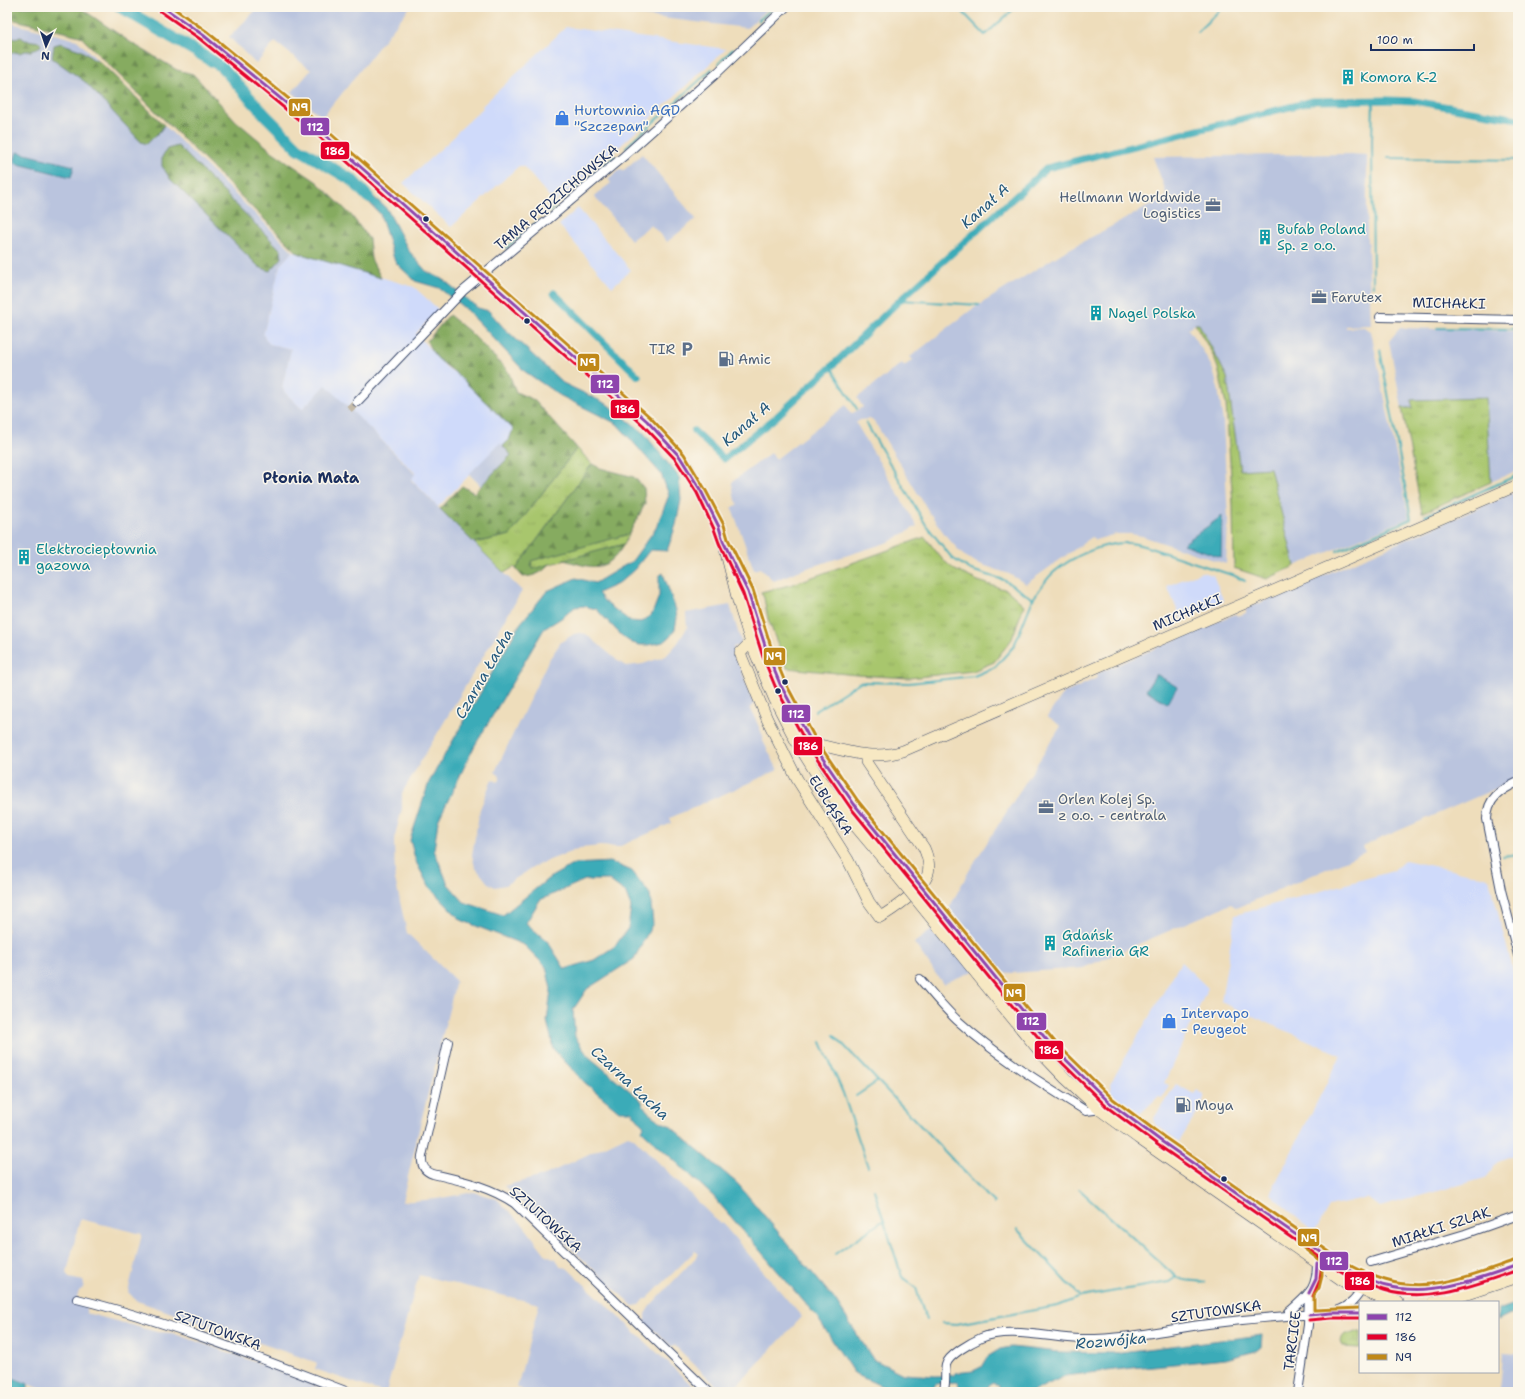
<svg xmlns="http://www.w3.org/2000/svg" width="1525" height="1399" viewBox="0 0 1525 1399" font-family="'Shantell Sans',sans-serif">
<defs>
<pattern id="grass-tufts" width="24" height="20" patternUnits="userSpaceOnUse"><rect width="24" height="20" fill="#a8c66d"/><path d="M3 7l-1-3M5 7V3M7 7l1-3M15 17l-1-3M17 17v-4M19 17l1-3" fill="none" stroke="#90aa61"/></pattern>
<pattern id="forest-firs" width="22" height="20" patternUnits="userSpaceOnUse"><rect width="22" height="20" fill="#86ab60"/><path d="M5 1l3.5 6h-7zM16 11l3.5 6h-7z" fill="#6d8c52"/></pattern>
<pattern id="wetland-marsh" width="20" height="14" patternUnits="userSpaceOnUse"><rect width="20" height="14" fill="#a8c66d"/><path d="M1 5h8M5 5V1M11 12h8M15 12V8" fill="none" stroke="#90aa61"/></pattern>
</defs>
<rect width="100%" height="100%" fill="#fbf7ec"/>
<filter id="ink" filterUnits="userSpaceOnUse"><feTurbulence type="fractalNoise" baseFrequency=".025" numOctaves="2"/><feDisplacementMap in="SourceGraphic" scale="8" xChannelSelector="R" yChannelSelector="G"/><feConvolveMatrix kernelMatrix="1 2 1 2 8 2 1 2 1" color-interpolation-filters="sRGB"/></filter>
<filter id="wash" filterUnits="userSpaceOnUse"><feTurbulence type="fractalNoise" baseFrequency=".012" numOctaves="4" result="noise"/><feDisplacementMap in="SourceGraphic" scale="16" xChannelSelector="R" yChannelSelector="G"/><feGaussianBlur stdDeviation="0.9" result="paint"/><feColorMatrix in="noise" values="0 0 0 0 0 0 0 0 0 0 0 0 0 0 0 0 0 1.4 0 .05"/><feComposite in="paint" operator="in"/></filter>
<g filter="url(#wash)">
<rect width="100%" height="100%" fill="#edb"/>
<path fill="#cfdafa" d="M566,27L726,49L617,149L552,205L553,201L523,166H519L451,227L403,183L456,135L455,134L483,108L482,106Z
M578,208L631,270L612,287L559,225Z
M293,251L414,287L438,309L416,334L446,367L458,375L513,429L508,441L503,446L500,444L438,507L411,479L415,473L326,386L302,409L285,393L282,387L291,349L269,344L263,335L280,265Z
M1201,572L1213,575L1224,601L1181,619L1167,586Z
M1405,860L1489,878L1518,990V1153L1498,1161L1485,1178L1380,1207L1368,1198L1329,1207L1314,1233L1270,1194L1341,1055L1221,1002L1235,915L1393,871Z
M1181,962L1208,988L1164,1083L1169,1085L1162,1098L1158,1097L1141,1113L1133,1112L1111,1094L1110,1084Z
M1176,1084L1194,1094L1197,1090L1204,1095V1102L1179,1142L1155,1124L1154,1118Z"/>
<path fill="#bac4de" d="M259,7H410L336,101L334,102L324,115L321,116L292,92L311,70L275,42L256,64L229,37Z
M593,7H770L747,28L593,10Z
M7,22L77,40L293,251L280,265L263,335L269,344L291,349L282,387L285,393L302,409L326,385L415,474L411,480L522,591L402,793V809L394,839L395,879L407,933L456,981L418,1134L416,1138L415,1142L416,1143L402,1202L436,1199L474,1192L497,1199L524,1226L546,1255L556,1259L561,1267L567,1268L699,1392H521L522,1389L517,1388L539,1304L419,1275L386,1392H382L315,1369L317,1363L315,1362L137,1301L128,1292L142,1234L80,1219L67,1272L69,1278L84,1281L83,1288L79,1291L75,1304L87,1307L86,1313L157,1332L172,1333L239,1356L331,1392H51L7,1377Z
M642,154L696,219L667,242L651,225L631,240L594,196L611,183L608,179L620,169L624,170Z
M1348,154L1367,155V242L1369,243L1368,247L1371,325L1346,326V328L1364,327L1371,331L1409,518L1295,566L1270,469L1240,471L1227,377L1199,324H1195L1188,329L1205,354L1213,370L1218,388L1223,422L1228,520L1226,564L1142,536L1131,534H1116L1095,540L1092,537L1026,584L1009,574L977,563L963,555L946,536L929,512L874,421L869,419L860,420L856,423L917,526L889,542L798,571L774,581L760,568L754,570L732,508L738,504L734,496L732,482L771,453L776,459L846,405L851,414L863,407L857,398L902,363L904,366L913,360L910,357L971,310L1062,253L1166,197L1165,189L1153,157Z
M1400,328L1518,331V470L1491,482L1486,398L1411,401L1413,408H1402L1389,341Z
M500,443L512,455L481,486L469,474Z
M1518,491V779L1363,846L1365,852L1237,908L1231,904L1083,968L1012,973L980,971L978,969L943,984L914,943L941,923L969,871L1061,726L1047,717L1065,691L1067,692L1097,678L1096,674L1235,614L1238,616L1246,613V609Z
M730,605L742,645L733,647L754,705L750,707L763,736V741L778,770L670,818L672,823L618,847L600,846L581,848L539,864L505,885L495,887L488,883L475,867L472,855L480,809L492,779L498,782L500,780V776L495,772L548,661L561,642L574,634L580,633L586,634L618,661L627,666L643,664L666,656L677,644L687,628L686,613Z
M628,1135L633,1137L720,1224L722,1223L802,1317L731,1392H723L674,1345L672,1347L645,1322V1314L650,1306L699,1254L695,1251L647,1299H645L640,1305L633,1306L504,1186L543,1176Z
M1503,1352L1518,1353V1392H1500Z"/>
<path fill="url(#grass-tufts)" stroke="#627a66" d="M1195,324H1199L1227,377L1240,470L1270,468L1295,566L1267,579L1234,568L1233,505L1226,404L1218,368L1212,353Z
M1486,398L1491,482L1422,513L1402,408H1413L1411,400Z
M577,448L592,464L516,569L514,567L504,573L474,543L510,535Z
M629,534L624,544L533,569L530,561Z
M925,537L942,559L955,570L978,581L1007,590L1024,605L1012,639L994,662L973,671L909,678L857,675L787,668L783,656L785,654L784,650H780L768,619L764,598L761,592L790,585Z"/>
<path fill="url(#forest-firs)" stroke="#506d5f" d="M7,7H79L130,42L177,70L193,74L236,121L273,152L317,182L351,215L369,239L371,259L381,278L298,253L80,36L7,18Z
M7,34L14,39L21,37L25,40L40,42L41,46L31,51H25L19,53L15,52L7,54Z
M62,43C68,46 74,48 80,50C88,54 90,59 100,62L164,125L161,130L147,144L141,142L84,81L52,58L54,45Z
M178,146L281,250L282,258L270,271L259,267L171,180L162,166V157L167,149Z
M449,315L470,332L508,371L516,392L534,400L577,448L510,535L474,543L440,509L462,486L474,493L511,455L503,446L509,440L513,429C495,412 478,394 460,377C447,364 434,361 427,341Z
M592,464L600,468L634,477L644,488L645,504L629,534L531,561L533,569L550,564C542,573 535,576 523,577L516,569Z
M624,544C607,574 592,568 564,560Z"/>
<path fill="url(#wetland-marsh)" stroke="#627a66" d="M1358,1331H1360V1348L1343,1347C1340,1342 1341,1338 1345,1334H1350Z"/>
<path fill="#3babb8" stroke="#2b6d8b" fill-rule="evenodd" d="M17,152L74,166L71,177L14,163Z
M350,182L365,189L387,209L409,251L426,271L444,280L478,308L489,311L503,327L563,383L607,404L643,432L679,477L681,500L676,525L667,551L650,550L635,569L618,584L598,593L605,602L630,621L642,622L652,614L659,596V576L663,573L676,610L677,618L675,629L670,637L664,642L648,645H640L632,643L623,637L596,609L584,606L575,607L563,617L544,629L474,747L438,821L434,850L448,884L464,902L503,915L549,878L574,864L611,862L632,871L650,894L653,923L634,959L587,989L573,1010L575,1037L588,1056L641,1100C646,1113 656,1120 669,1125L738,1184L835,1300L873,1359L903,1374L936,1376L955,1375V1373L973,1371L981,1367L987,1357L1000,1349L1011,1347L1059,1352L1113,1353L1262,1335L1261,1347L1256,1351L1226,1359L1132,1368L1065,1376L1032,1392H999V1386L994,1382L989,1385L986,1392H960L958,1382L936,1384L933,1388L919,1387L917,1392H895L859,1376L853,1372L817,1317L713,1196L642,1131L644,1126L631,1111H619L584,1082L554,1050L547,1021L551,989L546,967L524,945L461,920L429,887L416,862L410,840L429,782L520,624L547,591L576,578L595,583L632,561L656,528L669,495L661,474L617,424L559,395L524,371L468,311L439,288L415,281L395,262L380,214ZM585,880H609L625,892L631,907L628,928L615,946L594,960L565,969L548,942L526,923L540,900Z
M1222,516L1221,557L1183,544Z
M1156,674L1177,687L1167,703L1146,690Z
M1518,1303V1313L1510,1314L1498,1320V1310Z
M13,1378L28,1384V1392H7V1382Z"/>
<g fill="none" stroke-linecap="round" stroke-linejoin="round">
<path stroke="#3babb8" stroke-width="2" d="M958,7L985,35L1016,7
M758,21L774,7
M1197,32L1223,7
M718,64L733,49
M1373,100L1372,140L1373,286
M626,147L712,69
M1388,158L1518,160
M575,190L615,156
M563,201L570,195
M547,214L555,208
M506,248L540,220
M900,300L979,305
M1437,328L1518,329
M831,367L857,409
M1425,516L1518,475
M1337,551L1411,519L1380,350
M1033,599C1039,590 1046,579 1054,572C1073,556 1104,542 1129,543C1134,543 1139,545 1144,546L1235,576L1245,581
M815,711L860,682L909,683L974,676L995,667L1014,646L1033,599L1004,580L971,570L952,558L926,525L866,423
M1503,856L1518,854
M834,1035L994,1203
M821,1042L843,1093L868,1167
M856,1096L878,1081
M1079,1189L1176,1277
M874,1190L902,1277L916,1288L926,1320
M1017,1229L1080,1296
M835,1254L884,1220
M942,1323L956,1324L1058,1306L1081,1297L1169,1282L1176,1277L1184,1280L1205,1282"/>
<path stroke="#3babb8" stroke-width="7" d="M554,293L638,376
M694,431L724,459L775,418L831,367L900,300L1047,168L1313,101L1387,100L1414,101L1518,119"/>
<path stroke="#3babb8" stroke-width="12" d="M120,7L221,66L266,116L298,148L352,180L368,197"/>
</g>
</g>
<g filter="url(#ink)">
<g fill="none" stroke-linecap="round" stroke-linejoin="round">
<path stroke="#c4baa8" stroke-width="8" stroke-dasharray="8 4" stroke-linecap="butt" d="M349,409L357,402"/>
<g stroke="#3b496c" stroke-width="10">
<path id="street" d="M1380,317L1518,320
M357,402L463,291L624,156L718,72L786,7
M1518,782C1501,790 1487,798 1487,819L1501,890L1518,955
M920,979C932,993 944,1008 957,1020C997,1056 1041,1083 1086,1111L1102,1109
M448,1042L422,1156C421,1165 424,1171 433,1174C462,1181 489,1186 514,1203L709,1392
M1371,1262L1465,1234L1518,1215
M77,1299C170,1322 259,1358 348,1392
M1336,1311C1351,1306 1356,1299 1364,1286
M1288,1316L1289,1312C1308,1294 1317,1291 1317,1263
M943,1392C947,1384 944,1374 946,1365C948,1355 972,1342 981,1338C1007,1326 1051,1338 1080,1339C1121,1340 1160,1331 1200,1325C1253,1318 1307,1313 1360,1313
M1298,1392L1308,1325L1309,1293"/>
</g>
<g stroke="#3b496c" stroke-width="12">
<path id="secondary" d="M163,7L203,35L259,80L319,130L647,421L666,440L688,467L701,491L712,513L723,541L738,601L751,643L774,698L796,741L819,778L851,821L898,877
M733,561L748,592L768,655L780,684L807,735L826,765L854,804L907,869
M751,643L747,646L740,653L767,719L797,779L848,860L869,902L880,917C891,911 900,904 910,896C928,881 934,871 924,848L866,762V755
M812,743C843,750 871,761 903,751L1518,485
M1009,994L1051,1045L1075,1070L1110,1103L1161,1141L1352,1273C1418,1304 1454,1287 1518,1265
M1000,1003L1041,1053L1065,1078L1100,1110L1138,1138L1349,1285L1378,1297L1398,1302
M1434,1302L1452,1299L1518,1277"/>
</g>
<use href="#street" stroke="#fff" stroke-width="8"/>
<use href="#secondary" stroke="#f7e8c3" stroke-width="11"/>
<g stroke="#3b496c" stroke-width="12" stroke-linecap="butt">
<path id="secondary-bridge" d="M907,869L1009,994
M898,877L1000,1003"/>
</g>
<use href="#secondary-bridge" stroke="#f7e8c3" stroke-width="11"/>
<g stroke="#fbf7ec" stroke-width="6">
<path id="bus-1" d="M163,7L203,35L319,130L647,421L680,457L701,491L719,527L723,541L748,592L768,655L780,684L812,743L854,804L1009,994L1051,1045L1110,1103L1161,1141L1338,1264C1353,1272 1369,1282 1386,1286C1431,1297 1475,1280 1518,1265
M1309,1293L1316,1279L1317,1263
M1309,1315L1332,1313H1360"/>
</g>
<g stroke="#fbf7ec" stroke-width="6">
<path id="bus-2" d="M160,11L200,39L316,134L643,425L676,460L697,493L714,529L719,543L743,594L763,657L775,686L808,746L850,807L1005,997L1047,1048L1107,1107L1158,1145L1335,1268C1351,1277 1366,1285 1383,1290C1428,1304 1475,1285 1518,1270
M1313,1296L1320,1280L1322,1263
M1309,1320L1332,1318H1360"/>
</g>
<g stroke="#fbf7ec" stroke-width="6">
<path id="bus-3" d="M172,7L206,31L322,126L650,417L684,454L705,489L724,525L728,539L753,590L773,653L785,682L816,740L858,801L1013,991L1055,1042L1113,1099L1164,1137L1341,1260C1355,1268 1369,1275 1385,1280C1429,1294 1475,1274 1516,1260
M1297,1243L1322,1262V1276L1319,1288L1314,1295V1310L1360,1308"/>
</g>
<use href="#bus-1" stroke="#8e44ad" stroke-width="3"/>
<use href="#bus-2" stroke="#e4002b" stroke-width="3"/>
<use href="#bus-3" stroke="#c08818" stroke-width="3"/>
</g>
</g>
<defs>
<g id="building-bare" transform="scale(1.2)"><path d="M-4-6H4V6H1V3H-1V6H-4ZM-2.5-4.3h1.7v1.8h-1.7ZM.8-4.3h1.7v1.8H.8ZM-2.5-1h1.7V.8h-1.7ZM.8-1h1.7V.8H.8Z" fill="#0f9aa8" stroke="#fbf7ec" stroke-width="2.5" paint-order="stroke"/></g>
<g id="shop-bare" transform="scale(1.2)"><path d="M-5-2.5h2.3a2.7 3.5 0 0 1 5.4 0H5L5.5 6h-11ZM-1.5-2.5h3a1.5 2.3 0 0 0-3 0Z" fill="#3f7fe0" stroke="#fbf7ec" stroke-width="2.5" paint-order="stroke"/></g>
<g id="office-bare" transform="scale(1.2)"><path d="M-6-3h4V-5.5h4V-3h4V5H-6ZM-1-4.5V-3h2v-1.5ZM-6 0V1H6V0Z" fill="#5c6f8a" stroke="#fbf7ec" stroke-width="2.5" paint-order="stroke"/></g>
<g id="parking-bare" transform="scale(1.2)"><path d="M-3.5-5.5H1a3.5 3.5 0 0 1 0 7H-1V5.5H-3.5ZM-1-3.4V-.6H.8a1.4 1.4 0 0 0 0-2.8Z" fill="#5c6f8a" stroke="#fbf7ec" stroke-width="2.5" paint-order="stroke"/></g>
<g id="fuel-bare" transform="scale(1.2)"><path d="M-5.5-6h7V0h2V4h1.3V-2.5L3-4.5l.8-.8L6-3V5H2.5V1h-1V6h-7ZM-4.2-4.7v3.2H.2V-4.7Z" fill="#5c6f8a" stroke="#fbf7ec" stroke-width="2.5" paint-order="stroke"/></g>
</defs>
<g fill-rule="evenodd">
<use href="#building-bare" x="1348" y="77"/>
<use href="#shop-bare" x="562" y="118"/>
<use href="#office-bare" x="1213" y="205"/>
<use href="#building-bare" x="1265" y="237"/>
<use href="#office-bare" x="1319" y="297"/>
<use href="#building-bare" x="1096" y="313"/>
<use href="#parking-bare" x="687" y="349"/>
<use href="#fuel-bare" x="726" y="359"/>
<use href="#building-bare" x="24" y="557"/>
<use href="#office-bare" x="1046" y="807"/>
<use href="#building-bare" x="1050" y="943"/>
<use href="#shop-bare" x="1169" y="1021"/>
<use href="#fuel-bare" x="1183" y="1105"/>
</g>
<g fill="#1b2f5e" stroke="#fbf7ec" stroke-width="1.5">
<circle cx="426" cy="219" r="3.5"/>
<circle cx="527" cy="321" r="3.5"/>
<circle cx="785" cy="682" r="3.5"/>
<circle cx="778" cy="691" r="3.5"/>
<circle cx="1224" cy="1179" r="3.5"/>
</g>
<g text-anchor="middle" stroke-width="3" stroke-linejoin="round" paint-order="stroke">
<g font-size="14" fill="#0d838f" stroke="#fbf7ec" text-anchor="start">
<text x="1360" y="82">Komora K-2</text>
<text x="1277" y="234">Bufab Poland<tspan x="1277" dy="16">Sp. z o.o.</tspan></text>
<text x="1108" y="318">Nagel Polska</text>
<text x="36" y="554">Elektrociepłownia<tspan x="36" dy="16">gazowa</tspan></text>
<text x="1062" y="940">Gdańsk<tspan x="1062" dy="16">Rafineria GR</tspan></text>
</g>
<g font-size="14" fill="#366cbe" stroke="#fbf7ec" text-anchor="start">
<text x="574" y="115">Hurtownia AGD<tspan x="574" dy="16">"Szczepan"</tspan></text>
<text x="1181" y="1018">Intervapo<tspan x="1181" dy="16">- Peugeot</tspan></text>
</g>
<g font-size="14" fill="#1b2f5e" stroke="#fbf7ec">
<text transform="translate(556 197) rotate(-40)" y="5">TAMA PĘDZICHOWSKA</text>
<text transform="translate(1449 303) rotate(1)" y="5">MICHAŁKI</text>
<text transform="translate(1187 612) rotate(-23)" y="5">MICHAŁKI</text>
<text transform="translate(831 805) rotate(57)" y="5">ELBLĄSKA</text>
<text transform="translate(546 1219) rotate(42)" y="5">SZTUTOWSKA</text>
<text transform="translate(1441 1227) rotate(-18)" y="5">MIAŁKI SZLAK</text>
<text transform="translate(1216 1311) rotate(-8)" y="5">SZTUTOWSKA</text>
<text transform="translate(218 1330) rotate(20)" y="5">SZTUTOWSKA</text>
<text transform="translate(1292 1341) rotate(-83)" y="5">TARCICE</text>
</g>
<g font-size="14" fill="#4e5e75" stroke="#fbf7ec" text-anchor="start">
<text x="1201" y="202" text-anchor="end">Hellmann Worldwide<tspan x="1201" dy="16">Logistics</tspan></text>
<text x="1331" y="302">Farutex</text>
<text x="675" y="354" text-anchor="end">TIR</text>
<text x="738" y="364">Amic</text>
<text x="1058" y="804">Orlen Kolej Sp.<tspan x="1058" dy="16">z o.o. - centrala</tspan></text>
<text x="1195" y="1110">Moya</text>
</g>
<g font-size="15" font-style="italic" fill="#265a7e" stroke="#fbf7ec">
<text transform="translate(985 206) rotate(-42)" y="5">Kanał A</text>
<text transform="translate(746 424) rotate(-41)" y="5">Kanał A</text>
<text transform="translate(484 674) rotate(-60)" y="5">Czarna Łacha</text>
<text transform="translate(630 1083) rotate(43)" y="5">Czarna Łacha</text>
<text transform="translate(1111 1341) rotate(-5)" y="5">Rozwójka</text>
</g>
<g font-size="15" font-weight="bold" fill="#1b2f5e" stroke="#fbf7ec">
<text x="311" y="483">Płonia Mała</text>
</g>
</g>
<g stroke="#fbf7ec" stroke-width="1.5">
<rect x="288" y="98" width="23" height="19" rx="4" fill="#c08818"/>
<rect x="300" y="117" width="30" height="19" rx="4" fill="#8e44ad"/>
<rect x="320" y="141" width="30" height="19" rx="4" fill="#e4002b"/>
<rect x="577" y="353" width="23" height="19" rx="4" fill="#c08818"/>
<rect x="590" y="374" width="30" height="20" rx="4" fill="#8e44ad"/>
<rect x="610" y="399" width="30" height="20" rx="4" fill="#e4002b"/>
<rect x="763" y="647" width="23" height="19" rx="4" fill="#c08818"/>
<rect x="781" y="704" width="30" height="19" rx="4" fill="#8e44ad"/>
<rect x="793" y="736" width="30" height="20" rx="4" fill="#e4002b"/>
<rect x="1003" y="983" width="23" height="19" rx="4" fill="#c08818"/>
<rect x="1016" y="1012" width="31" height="19" rx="4" fill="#8e44ad"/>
<rect x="1034" y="1040" width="30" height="20" rx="4" fill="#e4002b"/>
<rect x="1297" y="1228" width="23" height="19" rx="4" fill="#c08818"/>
<rect x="1319" y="1251" width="30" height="20" rx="4" fill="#8e44ad"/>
<rect x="1344" y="1271" width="31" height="20" rx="4" fill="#e4002b"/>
</g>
<g font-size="11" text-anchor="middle" font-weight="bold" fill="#fff">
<text x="300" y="111">N9</text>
<text x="315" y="131">112</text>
<text x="335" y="155">186</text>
<text x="588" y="366">N9</text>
<text x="605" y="388">112</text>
<text x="625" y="413">186</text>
<text x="774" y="660">N9</text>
<text x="796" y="718">112</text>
<text x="808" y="750">186</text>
<text x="1014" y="997">N9</text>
<text x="1031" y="1025">112</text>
<text x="1049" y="1054">186</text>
<text x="1309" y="1242">N9</text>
<text x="1334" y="1265">112</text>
<text x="1360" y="1285">186</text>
</g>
<rect width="1525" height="1399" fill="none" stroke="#fbf7ec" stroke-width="24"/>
<rect x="1359" y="1301" width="140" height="72" fill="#fbf7ec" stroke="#a1a7b3"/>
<rect x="1367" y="1314" width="20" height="6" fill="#8e44ad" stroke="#a1a7b3"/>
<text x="1395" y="1321" font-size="12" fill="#1b2f5e">112</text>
<rect x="1367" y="1334" width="20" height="6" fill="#e4002b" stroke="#a1a7b3"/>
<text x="1395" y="1341" font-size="12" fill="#1b2f5e">186</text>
<rect x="1367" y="1354" width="20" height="6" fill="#c08818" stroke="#a1a7b3"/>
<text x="1395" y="1361" font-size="12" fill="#1b2f5e">N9</text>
<g transform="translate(46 46) rotate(183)" stroke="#fbf7ec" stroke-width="3" paint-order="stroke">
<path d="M0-3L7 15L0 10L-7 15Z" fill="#1b2f5e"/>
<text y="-6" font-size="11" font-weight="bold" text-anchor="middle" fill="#1b2f5e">N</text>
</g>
<path d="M1371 44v6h103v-6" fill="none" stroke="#1b2f5e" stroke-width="2"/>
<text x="1377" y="44" font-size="12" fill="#1b2f5e" stroke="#fbf7ec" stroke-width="3" paint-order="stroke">100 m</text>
</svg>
